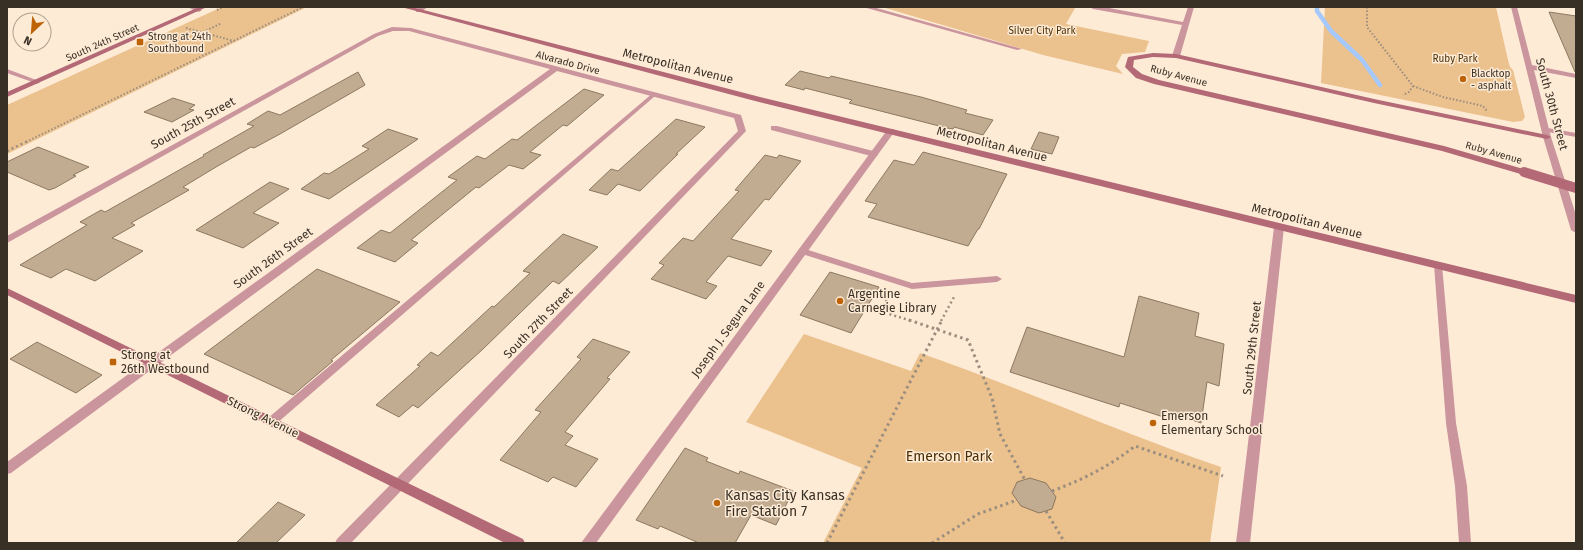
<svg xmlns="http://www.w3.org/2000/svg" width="1583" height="550" viewBox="0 0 1583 550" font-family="'Fira Sans',sans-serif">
<rect width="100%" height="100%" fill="#feebd6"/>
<path fill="#ebc18e" d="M222,7H307L7,154V105Z
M882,7H1070L1075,8L1066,24L1149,41L1145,52L1122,54L1116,66L1123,74L1043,55Z
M1325,7H1496L1508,60L1510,67L1513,70L1525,117L1522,121L1513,122L1321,83Z
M804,334L911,371L920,353C1021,388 1119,432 1221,467L1210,543H823L862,468L746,422Z"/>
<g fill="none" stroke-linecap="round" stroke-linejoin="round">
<path stroke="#a5c9fc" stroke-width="4.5" d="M1317,7V11L1331,31L1362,60L1380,85"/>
</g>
<path fill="#c1ab91" stroke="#8d7860" d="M1549,12L1576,16V72H1575Z
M800,71L829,78L831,76L921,97L967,110L965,113L993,120L983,135L954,127L953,129L947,128L849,103L852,100L805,88L804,90L785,85Z
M358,72L365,85L280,134L254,148L251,147L216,167L183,187L189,190L131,223L135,225L112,238L143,251L95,281L66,269L51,278L20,265L87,225L80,222L101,210L105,212L204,156L203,155L254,126L247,124L268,111L280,115Z
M584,89L604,95L567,126L563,125L530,152L541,155L523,169L509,165L479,188L476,187L411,240L418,243L395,262L357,248L381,230L390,233L457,180L448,177L477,156L485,159L512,139L517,140Z
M173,98L195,105L189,109L194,110L172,122L144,112Z
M676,119L705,127L676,154H678L640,191L618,184L607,195L589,190L611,169L618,171Z
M388,129L418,139L329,199L301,189L324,173L329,174L369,149L362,146Z
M1039,132L1059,137L1052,154L1031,149Z
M38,147L89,167L73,175L76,176L55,188L49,190L7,172V162Z
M923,152L1007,174L979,229H978L968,246L868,217L877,204L865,201L894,160L914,165Z
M765,155L777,158L779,155L801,161L769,200L765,199L731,239L772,251L761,266L728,256L706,282L717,286L706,299L651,279L664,265L659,263L683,238L693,241L739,191L735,190Z
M270,182L289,189L253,213L279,223L243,248L196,230Z
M563,234L598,247L559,284L553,281L483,349L418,408L413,405L399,417L376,405L420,366L417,365L431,352L438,356L492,306L494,307L530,273L523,271Z
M317,269L400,302L331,360L333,361L293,395L204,354Z
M830,272L879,287L851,333L800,315Z
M1139,296L1199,313L1195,336L1224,344L1219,386L1207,382L1201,423L1177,415L1176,421L1120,403L1119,407L1010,372L1027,327L1124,357Z
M593,339L630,352L607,378L610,379L565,432L573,436L565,445L598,459L576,487L553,477L548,482L500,460L541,412L535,410L581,359L577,357Z
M37,342L102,375L76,393L10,359Z
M685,448L708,458L706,461L739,474L740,471L793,491L776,525L751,515L735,543H699L660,526L658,529L636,520Z
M1030,478L1046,483L1056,497L1052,509L1039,513L1021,506L1012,493L1017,482Z
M278,502L305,515L276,543H236Z"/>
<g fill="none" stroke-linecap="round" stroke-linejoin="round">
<path stroke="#9c8e7e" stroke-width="2" stroke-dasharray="1.5 2" stroke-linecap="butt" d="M1367,7V27L1413,86L1409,92L1403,95
M217,10L223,7
M186,28L234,41
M203,32L222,23
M1413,86L1443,97L1483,106L1487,111
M26,142L303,7"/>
<path stroke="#9c8e7e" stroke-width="2.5" stroke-dasharray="2 3" stroke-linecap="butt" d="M7,151L28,141
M884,290L889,314L912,321
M941,321L954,297"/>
<path stroke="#9c8e7e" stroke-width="3" stroke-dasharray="2.5 3.5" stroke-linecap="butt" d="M909,320L968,340L992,398L1000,434L1025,480
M1052,491C1082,480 1110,466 1135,446L1223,476
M1046,511L1065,543
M827,543L942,320
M932,543L978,514L1017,500"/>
<path fill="#ca959d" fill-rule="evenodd" d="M187,7H196L202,10L199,12Z
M863,7H873L1022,49L1017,50Z
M7,69L39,81L40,82L37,84L35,83L7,73Z
M653,93L656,95L655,96L276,424L272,425L268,424L267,421L268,418Z
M771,126H777L877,152L878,154L877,156H871L771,130Z
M1542,127L1576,133V137L1542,131Z
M802,248L912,283L997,276L1002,279L997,282L912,289L799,253L798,251L799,249Z
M1438,262L1442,265L1456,423L1467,486L1471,543H1459L1455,486L1446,423L1434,265Z"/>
<path fill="#ca959d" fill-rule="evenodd" d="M420,7H428L420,12H416V10Z
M1090,7H1104L1183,22L1188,7H1194L1180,56L1176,58L1172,56L1182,25L1093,9Z
M1511,7H1517L1532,65L1576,74V78L1534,70L1551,137L1576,215V233L1571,230L1543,137Z
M392,27L411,28L741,115L746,131L351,543H335L337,539L738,131L734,118L557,71L11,473L7,474V462L550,69L409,31H393L378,36L7,243V236L374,34Z
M888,129H894L895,131L596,543H581Z
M1279,224L1284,227L1250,543H1236L1274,227Z"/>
<path fill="#b36976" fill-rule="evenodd" d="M199,7H207L7,97V92Z
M401,7H412L760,97L1576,295V303L755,101Z
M1153,53L1176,54L1374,99L1547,135L1551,137L1547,139L1374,103L1176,58L1153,57L1134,60L1133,67L1142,74L1159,80L1444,146L1527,170L1528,172L1527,174L1524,175L1442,151L1154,84L1136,78L1125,67L1128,57Z
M7,288L523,539L525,543H505L7,295Z"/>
<path stroke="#b36976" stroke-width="10" d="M1524,172L1576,188"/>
</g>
<g fill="#bd6306" stroke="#feebd6" stroke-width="1.5">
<rect x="136" y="38" width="8" height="8" rx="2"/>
<circle cx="1463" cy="79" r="4"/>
<circle cx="840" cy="301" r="4"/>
<rect x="109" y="358" width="8" height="8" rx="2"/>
<circle cx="1153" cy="423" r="4"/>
<circle cx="717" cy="503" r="4"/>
</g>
<g text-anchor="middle" stroke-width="3" stroke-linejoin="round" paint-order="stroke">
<g font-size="10" fill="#4b2f05" stroke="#feebd6">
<text x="1042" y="34">Silver City Park</text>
<text x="1455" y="62">Ruby Park</text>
</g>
<g font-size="10" fill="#393025" stroke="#feebd6" text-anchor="start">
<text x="148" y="40">Strong at 24th<tspan x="148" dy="12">Southbound</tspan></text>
<text x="1471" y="77">Blacktop<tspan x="1471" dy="12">- asphalt</tspan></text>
</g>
<g font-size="10" fill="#393025" stroke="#feebd6">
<text transform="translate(102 42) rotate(-24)" y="4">South 24th Street</text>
<text transform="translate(568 62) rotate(15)" y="4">Alvarado Drive</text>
<text transform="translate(1179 75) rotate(15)" y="4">Ruby Avenue</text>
<text transform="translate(1494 152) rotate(16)" y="4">Ruby Avenue</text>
</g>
<g font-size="12" fill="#393025" stroke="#feebd6">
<text transform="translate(678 66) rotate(14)" y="4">Metropolitan Avenue</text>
<text transform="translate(1552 104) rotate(75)" y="4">South 30th Street</text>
<text transform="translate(193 123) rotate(-29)" y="4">South 25th Street</text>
<text transform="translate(992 144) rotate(14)" y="4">Metropolitan Avenue</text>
<text transform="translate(1307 221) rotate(14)" y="4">Metropolitan Avenue</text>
<text transform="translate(273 258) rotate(-36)" y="4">South 26th Street</text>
<text transform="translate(538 323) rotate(-46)" y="4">South 27th Street</text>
<text transform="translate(728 329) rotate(-54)" y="4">Joseph J. Segura Lane</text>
<text transform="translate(1252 348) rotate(-84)" y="4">South 29th Street</text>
<text transform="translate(263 417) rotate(26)" y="4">Strong Avenue</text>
</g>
<g font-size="12" fill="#393025" stroke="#feebd6" text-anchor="start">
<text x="848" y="298">Argentine<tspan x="848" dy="14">Carnegie Library</tspan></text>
<text x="121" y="359">Strong at<tspan x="121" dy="14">26th Westbound</tspan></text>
<text x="1161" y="420">Emerson<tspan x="1161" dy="14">Elementary School</tspan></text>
</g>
<g font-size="14" fill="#4b2f05" stroke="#feebd6">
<text x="949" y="461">Emerson Park</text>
</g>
<g font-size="14" fill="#393025" stroke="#feebd6" text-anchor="start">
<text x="725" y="500">Kansas City Kansas<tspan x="725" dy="16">Fire Station 7</tspan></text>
</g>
</g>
<rect width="1583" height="550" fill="none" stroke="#393025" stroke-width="16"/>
<g transform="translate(32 32) rotate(206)"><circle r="19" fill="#feebd6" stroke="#afa08f"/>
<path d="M0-3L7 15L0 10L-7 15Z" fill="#bd6306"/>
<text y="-6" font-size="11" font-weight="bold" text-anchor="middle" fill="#393025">N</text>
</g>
</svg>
